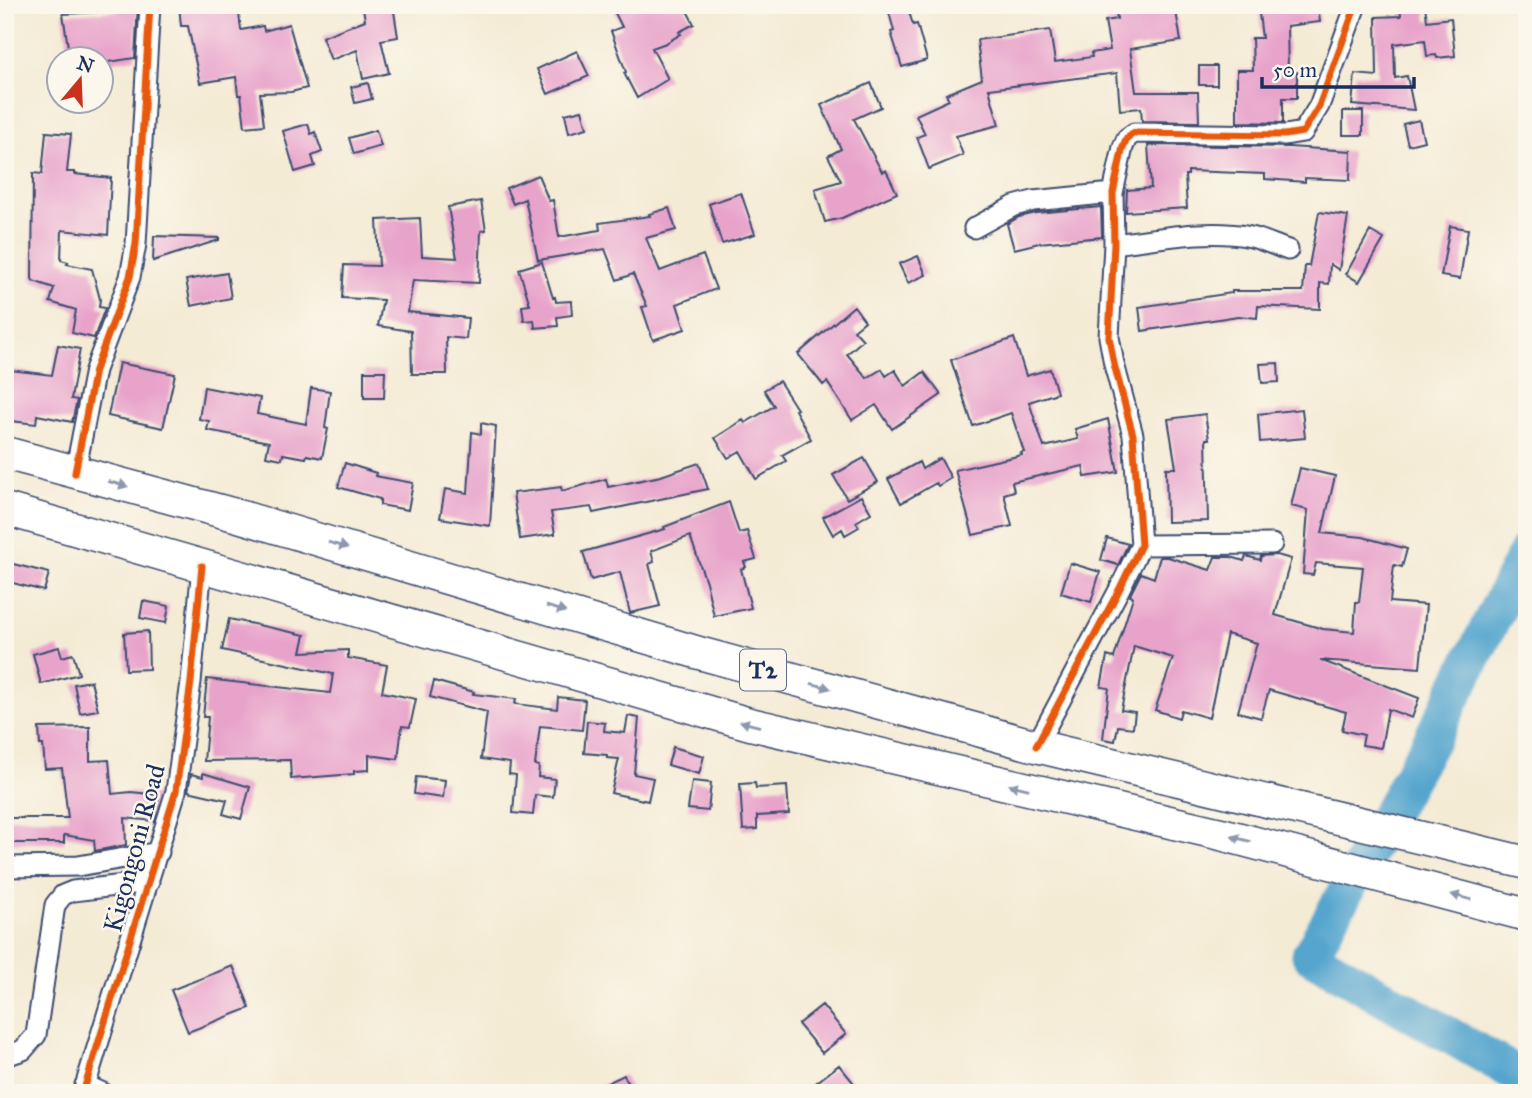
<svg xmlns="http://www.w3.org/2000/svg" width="1532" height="1098" viewBox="0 0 1532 1098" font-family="'IM FELL Great Primer',serif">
<rect width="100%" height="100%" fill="#fbf7ec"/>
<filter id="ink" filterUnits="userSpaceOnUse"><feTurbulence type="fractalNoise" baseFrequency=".0143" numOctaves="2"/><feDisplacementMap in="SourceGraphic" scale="14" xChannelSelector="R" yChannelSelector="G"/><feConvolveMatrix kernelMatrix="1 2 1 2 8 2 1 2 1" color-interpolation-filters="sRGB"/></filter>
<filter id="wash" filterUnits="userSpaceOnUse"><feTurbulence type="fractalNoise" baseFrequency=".00686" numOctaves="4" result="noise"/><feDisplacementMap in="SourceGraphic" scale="28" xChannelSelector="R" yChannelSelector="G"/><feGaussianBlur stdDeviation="1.57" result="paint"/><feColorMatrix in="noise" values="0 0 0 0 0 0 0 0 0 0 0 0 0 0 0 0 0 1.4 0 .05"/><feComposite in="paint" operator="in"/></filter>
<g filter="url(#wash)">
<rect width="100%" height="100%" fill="#f4ebd5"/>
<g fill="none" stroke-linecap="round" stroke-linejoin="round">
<path stroke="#54a5ce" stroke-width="37" d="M1527,551L1431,740L1310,955L1527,1080"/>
</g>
<g id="blocks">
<path fill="#e8a3cb" d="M117,5H138L135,58L102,63V60H70L63,14L117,11Z
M179,5H238L241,30L263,26L264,31L289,24L307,88L291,92L260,93L264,125L245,127L241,95H238L236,77L200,83L188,26H181Z
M381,5H393L398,37L381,40L389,73L363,79L357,50L331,60L322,37L365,20L363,8Z
M611,5H684L694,24L679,32L681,34L666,43L652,48L668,79L637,98L624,73L626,72L611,31L622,27Z
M887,5H907L913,25L917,24L927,60L902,67L891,32L894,31Z
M1115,5H1175L1181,41L1130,49L1136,92H1198L1199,122L1142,121L1141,108L1120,110L1117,73L989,89L999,125L956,136L963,155L929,169L917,137L925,134L916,115L949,100L946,94L982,79L977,40L1050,30L1055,62L1092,57L1091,53L1110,50L1105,21L1117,19Z
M1258,5H1318L1320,22L1287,26L1288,72H1297V98H1283V123L1237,122V70H1253L1252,38H1262Z
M1400,5H1425L1427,21L1451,18L1455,56L1437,58L1436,55L1427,56L1425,40L1394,44L1395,78L1407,76L1414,110L1352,105L1355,74L1377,76L1376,17L1401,16Z
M577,51L589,76L548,94L537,69Z
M1199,66H1217V85H1199Z
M368,83L372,99L355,103L351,87Z
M871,83L881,107L854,119L882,172L886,170L897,193L842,218L825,222L815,189L841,181L828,156L841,149L821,105Z
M582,110L587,128L569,133L565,114Z
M1343,111H1363V135H1343Z
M1419,120L1424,141L1408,145L1403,124Z
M308,124L311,134L315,132L322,152L312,156L315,166L295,172L283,131Z
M376,130L381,146L354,154L349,138Z
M46,132L71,134L67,172H75V174L111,178L108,235L62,230L61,260L68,262L67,264L92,269L100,299L99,307L105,308L94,338L72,333L76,310L50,302L54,288L33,281L32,278L33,173L42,174Z
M1148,145L1289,147L1351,151L1350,180L1305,178V182L1265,179V174L1188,171V175H1185L1187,208L1126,212L1127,190L1151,188Z
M538,175L549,201L553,200L559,237L600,230L599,223L650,216L649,214L669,208L676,230L646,238L660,271L703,255L716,289L677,304L685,329L653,340L642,307L647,306L633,274L617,280L605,249L538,260L525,199L513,204L506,188Z
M741,193L755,234L722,244L709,204Z
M481,201L486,230L481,231L479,283L413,280L408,312L468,318L466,339L446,337L447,374H412L411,331L378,326L383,300L342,298L344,265L379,266L377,220L420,218L422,256L457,258L448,207Z
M1101,207L1102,237L1039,243L1014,249L1007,224L1019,217L1036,213Z
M1319,212L1348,216L1339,270L1330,264L1329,284L1320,283V309L1258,306L1257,318L1238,316L1142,331L1139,307L1232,293V291H1303L1305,266H1309Z
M1450,226L1468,229L1460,279L1441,276Z
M1370,231L1384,239L1359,282L1346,274Z
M154,236L219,238V240L153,261Z
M918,256L926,275L908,283L899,264Z
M542,262L553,298L555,297L556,302L571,301L572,315L557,317L558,326L535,328L534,320L524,321L522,306L530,305L519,269Z
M227,273L231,298L191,306L186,280Z
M854,306L865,321L854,330L863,340L847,354L867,378L882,369L886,376L895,370L905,386L924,372L941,395L892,429L876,405L852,420L827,382L823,385L798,354Z
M1014,338L1026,376L1050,369L1057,393L1029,402L1044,447L1078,439L1075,429L1108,419L1118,472L1085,477L1083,466L1012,482L1014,491L1004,494L1012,526L973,535L955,470L1022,455L1021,453L1024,452L1011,413L973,426L951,360Z
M58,345L80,349L71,399L77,400L72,422L37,415L36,424L11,421L12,407L7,406L10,370L52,375Z
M119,363L175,374L163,428L108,416Z
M1278,363L1279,382L1262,383L1260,364Z
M364,371H385L384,398H364Z
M779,381L797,409L795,410L811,439L782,455L786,461L756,479L740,451L728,458L715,438L743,420L745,423L774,406L764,390Z
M204,387L260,398L257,414L306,424L311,388L330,391L325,428L328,429L322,458L307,455L306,458L283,454L282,459L266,456L269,442L207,430L209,421L199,419Z
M1302,409L1305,438L1260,442L1258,414Z
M1205,414L1209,439H1206L1208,521L1167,522L1166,468H1176L1168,419Z
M481,423L496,426L490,526L440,518L445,489L468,493L472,432L481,434Z
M864,458L878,482L847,499L833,475Z
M940,458L951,478L938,486L936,483L901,503L888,479L919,462L922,469Z
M345,463L376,473L375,476L413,483L408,510L380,505V499L338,487Z
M699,463L708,489L593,513L591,507L551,512L555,534L520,539L513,493L561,487L562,491L606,479L608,487L661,476Z
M1300,468L1335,476L1322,533L1363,537L1407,549L1402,567L1394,565L1390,602L1426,605L1420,668L1320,660L1419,698L1412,718L1388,709L1381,748L1362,745L1364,735L1342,730L1346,712L1269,690L1261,718L1238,712L1257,643L1227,634L1209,718L1181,710L1179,718L1155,710L1173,658L1134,646L1121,710L1135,712L1133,728L1118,726L1115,741L1103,739L1109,688L1101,687L1107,656L1114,658L1133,597L1130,596L1132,591L1141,573L1154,578L1160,557H1168L1210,570L1215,557H1231L1244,561L1246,556L1260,560L1261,556L1277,555L1291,559L1275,615L1323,629L1354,632L1356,602H1359L1363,567L1316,563L1313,575L1303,574L1308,510L1291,506Z
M861,496L871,513L856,522L859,527L845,535L842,529L833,535L823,517Z
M729,502L739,533L747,531L756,559L744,562L746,567L741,569L751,608L714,616L706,582L690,536L651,551L654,562L649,564L660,606L630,613L620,572L591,580L583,552L665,529L664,527Z
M1107,538L1128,544L1118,565L1101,560Z
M5,562L49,573L44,591L5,581Z
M1070,563L1100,572L1091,602L1061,593Z
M143,601L169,606L166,623L140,618Z
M229,619L305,635L301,652L348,650V658L387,665L382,692L416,699L410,727L402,726L398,759L369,755V770L354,771V774L291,779L290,760L204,761L208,717H203L207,679L330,693L333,674L222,650Z
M148,631L149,669L126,670L124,633Z
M59,647L62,657L73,654L79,674L41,684L33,654Z
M91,681L98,710L80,713L74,684Z
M434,681L474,692L473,694L516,699L515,704L557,709L558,697L585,700L582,730L540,726L535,765L539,766L538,777L555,779L553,797L535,795L533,815L513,813L516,775L509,774L510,763L481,759L487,712L430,697Z
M628,716L639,718L634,774L653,778L648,801L611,793L619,759L607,758V755L584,753L587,721L605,723L604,731L625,733Z
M90,727V761L109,760L112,794L131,792L159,795L154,821L125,818L126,845L95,851L94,840L64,835V843H5V818H68L62,768L45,769L43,745H40L39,728Z
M673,747L704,756L699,774L668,765Z
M203,773L250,787L241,819L223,814L227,800L188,791L191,774L203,777Z
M416,777L445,780L443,798L414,794Z
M692,781L711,783L708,811L688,809Z
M755,783L756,788L787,786L789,814L757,816V829L743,830L740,784Z
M233,966L250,1008L188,1032L171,990Z
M822,1005L846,1034L822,1053L798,1024Z
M839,1065L862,1093H803Z
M624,1075L633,1093H586Z"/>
</g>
</g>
<g filter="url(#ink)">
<use href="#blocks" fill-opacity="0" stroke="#3c4b70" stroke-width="2"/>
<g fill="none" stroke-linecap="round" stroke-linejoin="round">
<g stroke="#3c4b70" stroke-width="23">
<path id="minor" d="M974,228L1014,206L1033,201L1113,193
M1114,244C1158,239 1207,228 1251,237C1264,240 1276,246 1288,250
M75,473L95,370L130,277L136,244L150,5
M1141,545L1272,544
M1036,746L1119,590L1141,545L1133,435L1114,364L1109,337L1114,244L1113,193L1123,147L1127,138L1134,133L1285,135L1303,132L1319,106L1356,5
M5,867L78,866L159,852
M5,1056L23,1050L36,1035L55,905L63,895L73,891L149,882
M85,1085L103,1093
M83,1093L176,791L191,682L202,566"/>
</g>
<g stroke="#3c4b70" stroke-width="35">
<path id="trunk" d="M5,453L235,515L699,653L1036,746L1527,863
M5,509L750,724L1221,834L1527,915"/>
</g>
<use href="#minor" stroke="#fff" stroke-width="19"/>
<use href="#trunk" stroke="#fff" stroke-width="32"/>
<g stroke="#fbf7ec" stroke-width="11">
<path id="cycleway" d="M75,473L95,370L130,277L136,244L150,5
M1036,746L1119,590L1141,545L1133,435L1114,364L1109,337L1114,244L1113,193L1123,147L1127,138L1134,133L1285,135L1303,132L1319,106L1356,5
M83,1093L176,791L191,682L202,566"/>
</g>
<use href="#cycleway" stroke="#e8590c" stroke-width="7"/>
</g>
<defs><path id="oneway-solid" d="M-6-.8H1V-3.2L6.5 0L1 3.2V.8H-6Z" transform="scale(1.75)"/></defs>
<g fill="#8d97ae">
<use href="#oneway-solid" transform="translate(118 484) rotate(15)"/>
<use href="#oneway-solid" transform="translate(338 545) rotate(16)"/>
<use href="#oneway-solid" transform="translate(556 609) rotate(17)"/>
<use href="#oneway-solid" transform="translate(821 686) rotate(15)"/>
<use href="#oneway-solid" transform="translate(750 724) rotate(-165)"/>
<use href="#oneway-solid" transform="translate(1019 787) rotate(-167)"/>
<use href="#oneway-solid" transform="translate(1241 839) rotate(-165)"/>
<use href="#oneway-solid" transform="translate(1461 897) rotate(-165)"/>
</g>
</g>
<g text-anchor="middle" stroke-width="5" stroke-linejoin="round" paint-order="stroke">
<rect fill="#fbf7ec" stroke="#5e6b89" stroke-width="2" x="740" y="649.5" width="46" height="41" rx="5"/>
<g font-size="24" font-weight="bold" fill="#1b2f5e">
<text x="763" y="678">T2</text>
</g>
<g font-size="26" fill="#1b2f5e" stroke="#fbf7ec">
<text transform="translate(134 848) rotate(-75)" y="9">Kigongoni Road</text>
</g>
</g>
<rect width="1532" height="1098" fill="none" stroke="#fbf7ec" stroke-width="28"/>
<g transform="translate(80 80) rotate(19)"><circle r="33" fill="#fbf7ec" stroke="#a1a7b3" stroke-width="2"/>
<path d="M0-5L12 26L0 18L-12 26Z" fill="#c8321e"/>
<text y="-10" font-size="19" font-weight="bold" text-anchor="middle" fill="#1b2f5e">N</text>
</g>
<path d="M1262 77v10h152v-10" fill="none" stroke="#1b2f5e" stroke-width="3.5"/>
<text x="1273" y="77" font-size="21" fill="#1b2f5e" stroke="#fbf7ec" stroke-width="5" paint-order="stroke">50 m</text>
</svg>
